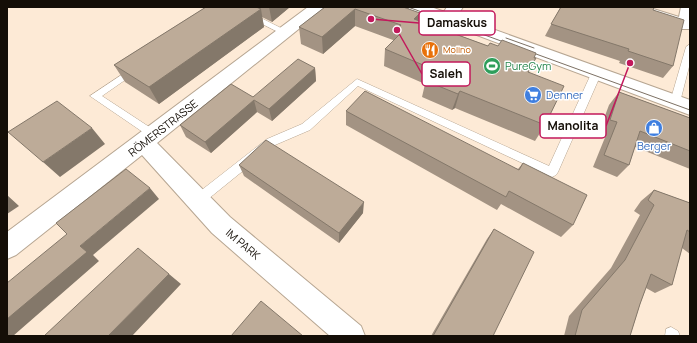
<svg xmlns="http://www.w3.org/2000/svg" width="697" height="343" viewBox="0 0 697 343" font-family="Manrope,sans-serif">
<rect width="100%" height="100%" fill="#fdead6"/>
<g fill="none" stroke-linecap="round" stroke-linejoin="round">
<g stroke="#b7a692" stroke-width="1">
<path id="service" d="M229,7H239L289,32L288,34H282Z
M690,44V63L680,102L675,106L670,102L686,47Z
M135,66L140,69L138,71L102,96L157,132L158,135L153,139L90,96Z
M596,71L601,74L558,172L556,175L552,177L358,86L310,130L275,145L202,204L198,205L194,204L192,200L194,196L267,139L302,124L357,79L549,166L591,74Z
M671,327L678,331L680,336H665L666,329Z"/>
</g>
<g stroke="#b7a692" stroke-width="2">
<path id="minor" d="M308,7H326L157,143L230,217L361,326L365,336H330L212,233L142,155L16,255L7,259V232Z
M447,7H463L453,22L447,24L441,22L439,19Z
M623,7H647L679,17L681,7H690V29H680L625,10Z"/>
</g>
<g stroke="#b7a692" stroke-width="2">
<path id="secondary" d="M408,7H431L690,100V115L410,10Z"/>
</g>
<use href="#service" fill="#fff" fill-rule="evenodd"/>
<use href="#minor" fill="#fff" fill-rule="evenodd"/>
<use href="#secondary" fill="#fff" fill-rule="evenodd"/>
<path stroke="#7d7164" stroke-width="1" d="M408,7L512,45
M506,38L534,48
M525,50L690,110"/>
</g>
<path fill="#a39383" d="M206,7H290L272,22L262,17L264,27L159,104L125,82L114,65Z
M325,7L420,13L418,20L488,46L534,58L529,72L545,125L535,141L455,108L452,110L422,97L425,84L384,66L385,49L393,42V40L355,26L323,54L301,44L299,27Z
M558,7H654L653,10L673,66L663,78L619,63L620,61L545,36L560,8Z
M315,68L316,81L272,121L257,112L211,153L186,137L180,125L253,97Z
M619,92L690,118V169L635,147L629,165L617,177L593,167L606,135L599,132L609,105Z
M346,111L518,169L523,163L573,225L561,237L501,204L497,210L346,125Z
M239,165L363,213L339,243L244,176Z
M654,190L690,203V254L682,248L672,285L655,293L646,288L640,304L630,336H564L569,316L611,268L640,215L634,211L641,201Z
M494,229L493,336H431L487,239Z"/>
<path fill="#84786a" d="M269,7H290L272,22Z
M261,9L264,27L159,104L149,87Z
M355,9V26L323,54L322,37Z
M420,13L417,30L414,19Z
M315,68L316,81L272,121L269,109Z
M460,91L455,108L452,110L458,94Z
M254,100L257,112L211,153L205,142Z
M92,128L105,144L60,177L43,162Z
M150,188L159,199L93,255L99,261L13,336H7V319L80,246Z
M7,195L19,206L7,214Z
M364,202L363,213L339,243V233Z
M169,274L181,284L132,336H108Z"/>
<path fill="#bdab98" stroke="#84786a" d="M206,7H256L261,9L149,87L114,65Z
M325,7H403L420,13L414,19L488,46L490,43L498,46L502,40L536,53L534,58H536L528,72L564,86L545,125L460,91L458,94L426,81L435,70L385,49L399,35L394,33L401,25L355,9L322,37L299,27Z
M561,7H654L653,10L684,20L673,66L628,51L629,49L551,24Z
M298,59L315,68L269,109L254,100L205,142L180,125L231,84L253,97Z
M365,91L519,170L523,163L587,195L573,225L509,191L506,197L346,111Z
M619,92L690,118V151L640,131L629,165L604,155L617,122L610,120Z
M57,101L92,128L43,162L8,132Z
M266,140L364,202L339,233L239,165Z
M126,169L150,188L80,246L87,252L7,319V283L67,234L56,223Z
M654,190L690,203V232L687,230L672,285L651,274L640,304L630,336H575L582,310L625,260L654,205L648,200Z
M494,229L534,252L493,336H433Z
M138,248L169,274L108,336H44Z
M261,301L303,336H231Z"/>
<defs>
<g id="restaurant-disc" transform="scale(0.9)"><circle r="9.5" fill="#e8710a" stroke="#fff"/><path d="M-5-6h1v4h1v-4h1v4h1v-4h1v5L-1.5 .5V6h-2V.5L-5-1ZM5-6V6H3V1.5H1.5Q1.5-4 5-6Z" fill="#fff"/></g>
<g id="stadium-disc" transform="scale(0.9)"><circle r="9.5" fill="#2e9e5b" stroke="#fff"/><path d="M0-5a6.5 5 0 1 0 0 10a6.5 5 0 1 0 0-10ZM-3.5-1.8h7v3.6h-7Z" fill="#fff"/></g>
<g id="supermarket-disc" transform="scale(0.9)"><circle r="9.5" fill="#3f7fe0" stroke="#fff"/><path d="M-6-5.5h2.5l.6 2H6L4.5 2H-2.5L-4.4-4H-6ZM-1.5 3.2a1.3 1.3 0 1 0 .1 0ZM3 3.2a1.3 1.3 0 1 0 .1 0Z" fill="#fff"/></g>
<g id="shop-disc" transform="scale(0.9)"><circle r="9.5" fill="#3f7fe0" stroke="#fff"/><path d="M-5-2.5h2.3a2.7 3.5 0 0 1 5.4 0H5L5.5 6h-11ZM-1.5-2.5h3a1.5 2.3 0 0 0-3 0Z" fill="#fff"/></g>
</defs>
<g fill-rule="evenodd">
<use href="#restaurant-disc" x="430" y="50"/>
<use href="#stadium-disc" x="492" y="66"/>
<use href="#supermarket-disc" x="533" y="95"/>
<use href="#shop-disc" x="654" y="128"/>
</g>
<g text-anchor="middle" stroke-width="3" stroke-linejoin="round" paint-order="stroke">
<g font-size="9" fill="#c56008" stroke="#fff" text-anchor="start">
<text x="443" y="53">Molino</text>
</g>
<g font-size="11" fill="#27864d" stroke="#fff" text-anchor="start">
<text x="505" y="70">PureGym</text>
</g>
<g font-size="11" fill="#366cbe" stroke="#fff" text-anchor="start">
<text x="546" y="99">Denner</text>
<text x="654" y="150" text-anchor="middle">Berger</text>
</g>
<g font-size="11" fill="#140e07" stroke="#fff">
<text transform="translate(163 128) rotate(-38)" y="4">RÖMERSTRASSE</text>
<text transform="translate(243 244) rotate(40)" y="4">IM PARK</text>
</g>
</g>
<path fill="none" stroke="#c2185b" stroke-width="1.5" d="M371 19L419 23M397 30L422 74M630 63L606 126"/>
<g fill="#c2185b" stroke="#fff" stroke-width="1.5">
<circle cx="371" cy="19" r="4"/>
<circle cx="397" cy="30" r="4"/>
<circle cx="630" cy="63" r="4"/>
</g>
<g fill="#fff" stroke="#c2185b" stroke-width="1.5">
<rect x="419" y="11" width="76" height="24" rx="4"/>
<rect x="422" y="62" width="48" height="24" rx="4"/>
<rect x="540" y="114" width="66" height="24" rx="4"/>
</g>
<g font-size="12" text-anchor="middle" font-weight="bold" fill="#140e07">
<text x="457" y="27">Damaskus</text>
<text x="446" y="78">Saleh</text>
<text x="573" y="130">Manolita</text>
</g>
<rect width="697" height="343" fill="none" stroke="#140e07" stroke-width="16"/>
</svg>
